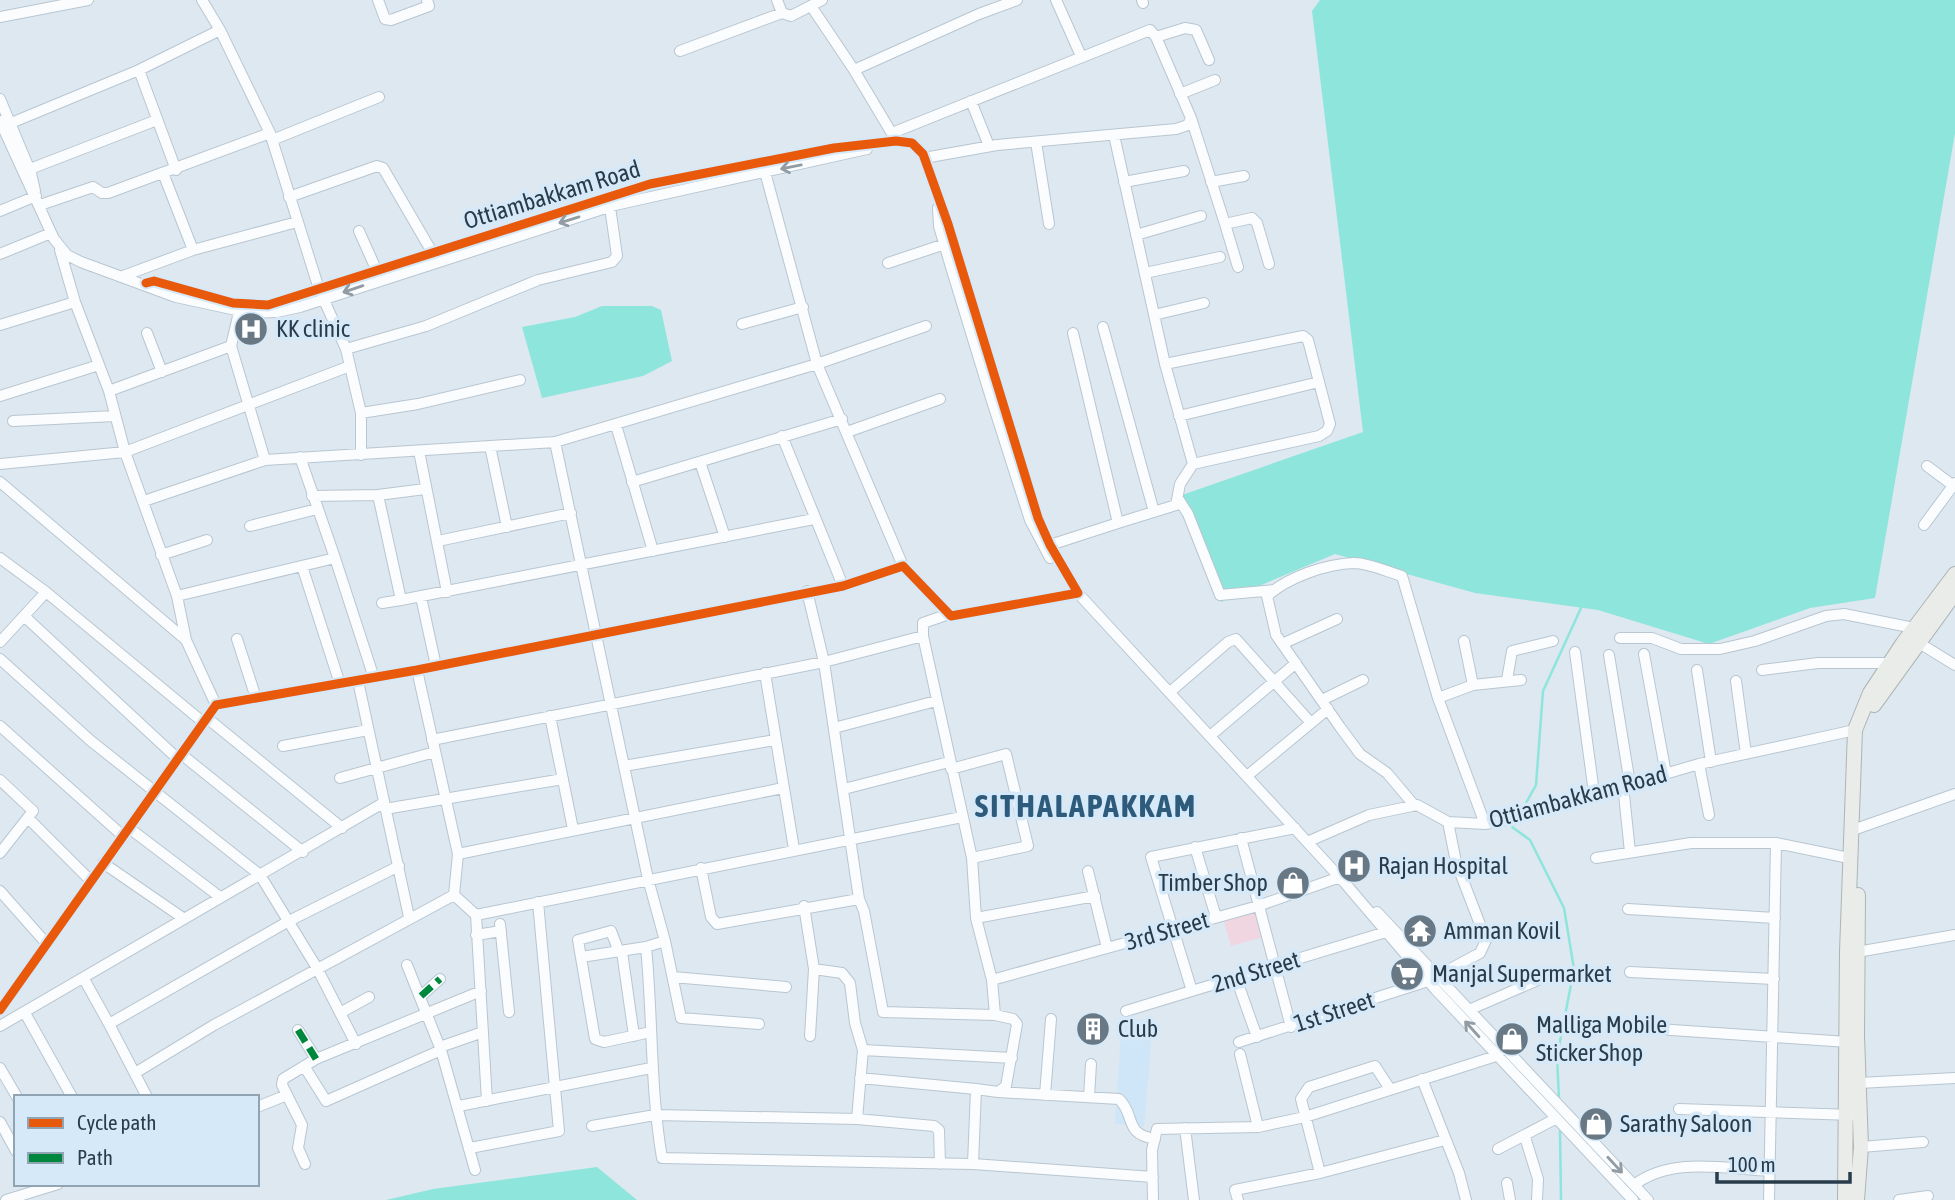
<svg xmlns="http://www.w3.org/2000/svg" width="1955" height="1200" viewBox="0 0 1955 1200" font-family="'Asap Condensed',sans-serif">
<rect width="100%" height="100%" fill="#dee8f1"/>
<path fill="#cfe5f8" d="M1122,1018L1153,1021L1144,1126L1115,1124Z"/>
<path fill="#f0d6e1" d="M1258,909L1264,937L1231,946L1223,918Z"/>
<path fill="#8ee5dc" d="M1320,0H1955V133L1875,598L1810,608L1709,644L1598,610L1475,593L1335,554L1221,602L1182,495L1363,432L1312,11Z
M602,306H652L661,310L672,361L643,376L542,398L522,327L575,317Z
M597,1167L637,1200H386L433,1189Z"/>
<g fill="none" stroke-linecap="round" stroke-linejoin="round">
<path stroke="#8ee5dc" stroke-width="2.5" d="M1521,812L1536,785L1543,691L1581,608
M1515,821L1512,827L1530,840L1564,908L1574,969L1557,1057L1559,1099
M1560,1130L1561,1200"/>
<g stroke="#b8c6d1" stroke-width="12">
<path id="minor" d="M202,0L220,30
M378,0L385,19L391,20L429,6L427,0
M777,0L782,13L791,16L822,0
M1056,0L1081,56
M1142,0L1143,3
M811,6L854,70L894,137
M0,17L88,0
M1156,37L1185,28L1196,30L1209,60
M680,51L782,13
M139,70L176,170
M854,70L979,14L1017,0
M1180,94L1215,80
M0,99L31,173L35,191
M971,101L989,146
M0,121L54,239L67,255L81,262L176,297L250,313L277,312L300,307L615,205L867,149
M11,123L139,70L220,30L270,133L319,289L346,349L361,413V455
M892,133L1150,30L1156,37L1191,118L1225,224
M1114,135L1165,364L1193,464L1319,436L1327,431L1330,424L1308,340L1303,336L1165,364
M272,140L379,97
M1036,142L1049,224
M924,158L997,145L1176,129L1188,125L1191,118
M30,169L157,120
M765,172L817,364L903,566
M163,173L193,250
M1124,182L1184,171
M1211,182L1244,176
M289,197L377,166L383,168L432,252
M40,205L93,187L102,193H108L270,133
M938,208L939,226L951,267L991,398L1030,520L1050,558
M0,211L36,196
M359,231L376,269
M1136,235L1201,216
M60,250L75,302L109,391L125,452L177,596L186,640L216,705
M0,254L51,233
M888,263L945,244
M1238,267L1225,224L1252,218L1257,223L1269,264
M1145,273L1220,257
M123,276L193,250L297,222
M146,283L154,281L233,303L268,305L650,184L834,148L896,141L912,143L923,154L948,224L1038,518L1050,545L1078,593
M240,308L231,346L265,460
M1154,315L1204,303
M742,324L803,307
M0,325L75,302
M1103,327L1154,512
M147,333L162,372
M1073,333L1118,523L1176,505L1180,484L1193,464
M346,349L426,326L538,280L612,262L617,256L610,207
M109,391L231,346
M0,396L99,365
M361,413L418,404L520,380
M1179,416L1319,382
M13,421L115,416
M616,425L653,551
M847,432L940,399
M782,436L843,586
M555,442L648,879L665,941L646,947C653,1018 650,1088 662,1158L973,1164L1153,1177
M490,446L507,527
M419,451L447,592
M700,462L725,537
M0,464L125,452L350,366
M1927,466L1955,487
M0,482L186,640
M632,482L842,419
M378,495L425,489
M312,496L378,495L401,600L814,519
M1179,500L1188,514L1220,595L1274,590
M144,501L265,460L555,442L817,364L926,326
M1924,525L1955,483
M250,526L317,509
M438,541L571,513
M1050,545L1118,523
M161,555L207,540
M0,558L46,592L204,723
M335,558L374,678
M302,566L340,684
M1075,590L1344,882L1436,990L1633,1200
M807,591L824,662L859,899L864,911L883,1012L995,1015L992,980L976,918L972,858L923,636V623L949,614
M177,596L335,558L300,457
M421,597L436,666
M382,603L401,600
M24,616L178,759
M1620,638H1652L1681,649H1720L1755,641L1826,616L1844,614L1914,628
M237,639L256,698
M1464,641L1473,685
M0,642L46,592
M1919,643L1955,665
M1282,644L1337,619
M1575,652L1594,793
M1644,654L1666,774
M1609,655L1630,784
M0,659L91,741L260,875L317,968L356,1044
M417,670L458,854L454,895
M1697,670L1711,762
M1762,670L1818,663H1890
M765,673L794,849
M1507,680L1512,651L1553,641
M358,681L409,917
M1736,681L1746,754
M1170,692L1228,642L1236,639L1311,723
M1438,698L1473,685L1521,680
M1322,700L1363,680
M550,716L573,829
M207,718L342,828
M0,726L123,836
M834,728L936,701
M1210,736L1296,663
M432,740L824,662L923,636
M283,746L368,730
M181,754L303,852
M1699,764L1709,815
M624,766L775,740
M951,769L1006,754L1028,846L972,858
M1247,776L1328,709
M340,778L435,752
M0,780L33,811L0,853
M1623,785L1630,852
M844,789L949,762
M1414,805L1387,773L1360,754L1340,727L1276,635L1267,596C1288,577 1326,564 1354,563C1369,563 1388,572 1402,576L1438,698L1485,824
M385,809L563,779
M28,818L91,881
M129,828L220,897
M1853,830L1955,794
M1241,838L1291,1027
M1307,842L1369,815L1417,805L1448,822L1485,824L1508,820L1699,764L1855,730
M1195,847L1216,917
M458,854L783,788
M1596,858L1691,843H1776L1849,858
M103,863L183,918
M701,868L711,917L717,924L859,899
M1088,871L1107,948
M0,891L46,943
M454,895L476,915L487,1101
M804,906L814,969L842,973L850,983L855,1023L863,1050L857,1119
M1628,909L1775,918
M1377,912L1648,1200
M476,915L962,817
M976,918L1095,896
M500,924L509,1012
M476,935L501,931
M665,941L681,1018L759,1024
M619,952L611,931L578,940L595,1039L604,1042L651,1032
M622,952L634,1036
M1857,952L1955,935
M581,957L646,947
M407,965L441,1050L475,1170
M1630,972L1774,979
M1439,975L1480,953L1486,940L1456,862L1448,822
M673,977L786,987
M1236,978L1257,1037
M84,979L109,1024L287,922L399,866
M992,980L1258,906L1340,877
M1192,991L1151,857L1295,828
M421,996L440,979
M1471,1009L1554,973
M0,1010L216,705L417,670L843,586L903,566L951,616L1078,593
M1126,1011L1386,932
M25,1013L72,1097
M340,1013L369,997
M109,1024L147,1097
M0,1026L383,803
M1628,1027L1848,1042
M298,1030L316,1059
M810,1036L814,969
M1239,1042L1428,981
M440,1047L483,1032
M863,1050L1012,1058
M1240,1054L1258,1127
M304,1066L326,1101L441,1050
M0,1068L17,1097
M135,1073L214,1025L454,895
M860,1078L976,1089L973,1164
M1422,1079L1459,1173L1466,1200
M1859,1083L1955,1078
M976,1089L998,1092L1006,1086L1017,1024L1013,1019L995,1015
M998,1092L1119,1099C1136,1115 1123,1134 1155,1139
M1045,1095L1051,1019
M1089,1097L1091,1064
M459,1106L651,1068
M257,1107L287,1095
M1679,1109L1853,1115
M0,1122L16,1151
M592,1126L655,1115L857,1119L934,1126L939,1130L940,1164
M1185,1128L1194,1200
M1525,1137L1538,1179L1537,1200
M1861,1147L1923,1142
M470,1148L559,1131L538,902
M1498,1149L1555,1119
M305,1164L298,1148L302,1125L282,1085L283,1079L316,1059L481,991
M1320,1173L1301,1099L1309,1087L1375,1066L1390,1089
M1507,1183L1510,1200
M1634,1185C1672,1156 1725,1169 1770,1171
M6,1200L58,1184
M1153,1200L1152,1150L1157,1129L1258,1127L1305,1117L1496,1056L1501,1051
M1238,1200L1235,1190L1320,1173L1445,1140
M1769,1200L1776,843
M1899,1200L1928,1196"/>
</g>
<g stroke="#adb5b2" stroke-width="16">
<path id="major" d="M1874,705L1955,593
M1845,1200L1847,952L1855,730L1870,693L1903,643L1955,574
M1857,1200L1861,1147L1857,1036L1858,895"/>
</g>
<use href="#minor" stroke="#fafcfd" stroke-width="10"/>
<use href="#major" stroke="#e9ece9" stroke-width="14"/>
<path stroke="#00873e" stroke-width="7" stroke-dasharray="14 7" stroke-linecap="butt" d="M421,996L440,979
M298,1030L316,1059"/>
<g stroke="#d6e9f9" stroke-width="13">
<path id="cycleway" d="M0,1010L216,705L417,670L843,586L903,566L951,616L1078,593L1050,545L1038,518L948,224L923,154L912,143L896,141L834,148L650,184L268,305L233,303L154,281L146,283"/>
</g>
<use href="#cycleway" stroke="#e8590c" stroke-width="9"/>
</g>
<defs><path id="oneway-shaft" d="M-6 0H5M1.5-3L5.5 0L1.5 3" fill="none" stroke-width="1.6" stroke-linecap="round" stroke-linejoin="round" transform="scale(1.75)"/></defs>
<g stroke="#919ca4">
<use href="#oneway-shaft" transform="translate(791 167) rotate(169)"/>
<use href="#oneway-shaft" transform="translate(569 220) rotate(163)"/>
<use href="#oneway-shaft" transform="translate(353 289) rotate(161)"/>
<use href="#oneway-shaft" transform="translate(1472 1029) rotate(-132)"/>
<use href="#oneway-shaft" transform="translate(1615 1165) rotate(47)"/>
</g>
<defs>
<g id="hospital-disc" transform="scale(1.75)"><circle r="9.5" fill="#687885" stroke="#d6e9f9"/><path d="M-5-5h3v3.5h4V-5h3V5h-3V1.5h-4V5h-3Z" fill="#fff"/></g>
<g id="shop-disc" transform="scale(1.75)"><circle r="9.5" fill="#687885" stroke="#d6e9f9"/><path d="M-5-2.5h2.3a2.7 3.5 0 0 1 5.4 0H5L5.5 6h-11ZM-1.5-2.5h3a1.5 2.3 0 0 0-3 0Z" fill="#fff"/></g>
<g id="temple-disc" transform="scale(1.75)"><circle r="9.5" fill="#687885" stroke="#d6e9f9"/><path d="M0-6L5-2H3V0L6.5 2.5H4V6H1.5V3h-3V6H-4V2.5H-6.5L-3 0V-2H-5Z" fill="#fff"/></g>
<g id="supermarket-disc" transform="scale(1.75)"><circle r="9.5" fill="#687885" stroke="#d6e9f9"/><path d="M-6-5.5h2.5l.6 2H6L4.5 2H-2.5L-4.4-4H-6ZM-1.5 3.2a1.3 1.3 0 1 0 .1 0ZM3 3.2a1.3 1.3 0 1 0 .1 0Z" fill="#fff"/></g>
<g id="building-disc" transform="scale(1.75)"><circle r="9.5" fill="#687885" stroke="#d6e9f9"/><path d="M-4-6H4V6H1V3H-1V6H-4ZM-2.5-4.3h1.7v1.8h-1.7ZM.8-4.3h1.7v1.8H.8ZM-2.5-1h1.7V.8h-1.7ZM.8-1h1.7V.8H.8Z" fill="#fff"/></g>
</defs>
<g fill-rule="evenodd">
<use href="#hospital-disc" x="251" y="329"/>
<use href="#hospital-disc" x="1354" y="866"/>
<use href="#shop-disc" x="1293" y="883"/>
<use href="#temple-disc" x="1420" y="931"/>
<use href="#supermarket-disc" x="1407" y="974"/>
<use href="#building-disc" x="1093" y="1029"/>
<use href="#shop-disc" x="1512" y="1039"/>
<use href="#shop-disc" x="1596" y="1124"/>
</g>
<g text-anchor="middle" stroke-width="7" stroke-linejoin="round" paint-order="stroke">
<g font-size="24" fill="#283c4b" stroke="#d6e9f9">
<text transform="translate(552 195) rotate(-17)" y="8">Ottiambakkam Road</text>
<text transform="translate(1578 797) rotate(-15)" y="8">Ottiambakkam Road</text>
<text transform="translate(1167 931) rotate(-16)" y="8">3rd Street</text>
<text transform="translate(1256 972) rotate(-17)" y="8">2nd Street</text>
<text transform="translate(1334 1012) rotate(-18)" y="8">1st Street</text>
</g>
<g font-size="24" fill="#283c4b" stroke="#d6e9f9" text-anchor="start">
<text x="276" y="337">KK clinic</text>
<text x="1378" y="874">Rajan Hospital</text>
<text x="1268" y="891" text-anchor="end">Timber Shop</text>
<text x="1444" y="939">Amman Kovil</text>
<text x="1432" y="982">Manjal Supermarket</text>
<text x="1536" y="1033">Malliga Mobile<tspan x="1536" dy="28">Sticker Shop</tspan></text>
<text x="1118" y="1037">Club</text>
<text x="1620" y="1132">Sarathy Saloon</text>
</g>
<g font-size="32" font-weight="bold" letter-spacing="2" fill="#2e5b7c" stroke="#d6e9f9">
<text x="1086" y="817">SITHALAPAKKAM</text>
</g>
</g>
<rect x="14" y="1095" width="245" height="91" fill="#d6e9f9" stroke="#90a4b3" stroke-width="2"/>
<rect x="28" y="1118" width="35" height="10" fill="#e8590c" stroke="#90a4b3" stroke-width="2"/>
<text x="77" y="1130" font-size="21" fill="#283c4b">Cycle path</text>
<rect x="28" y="1153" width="35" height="10" fill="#00873e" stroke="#90a4b3" stroke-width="2"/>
<text x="77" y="1165" font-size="21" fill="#283c4b">Path</text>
<path d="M1717 1172v10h133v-10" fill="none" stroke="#283c4b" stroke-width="3.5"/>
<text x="1728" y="1172" font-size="21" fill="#283c4b" stroke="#d6e9f9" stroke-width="5" paint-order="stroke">100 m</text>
</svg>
